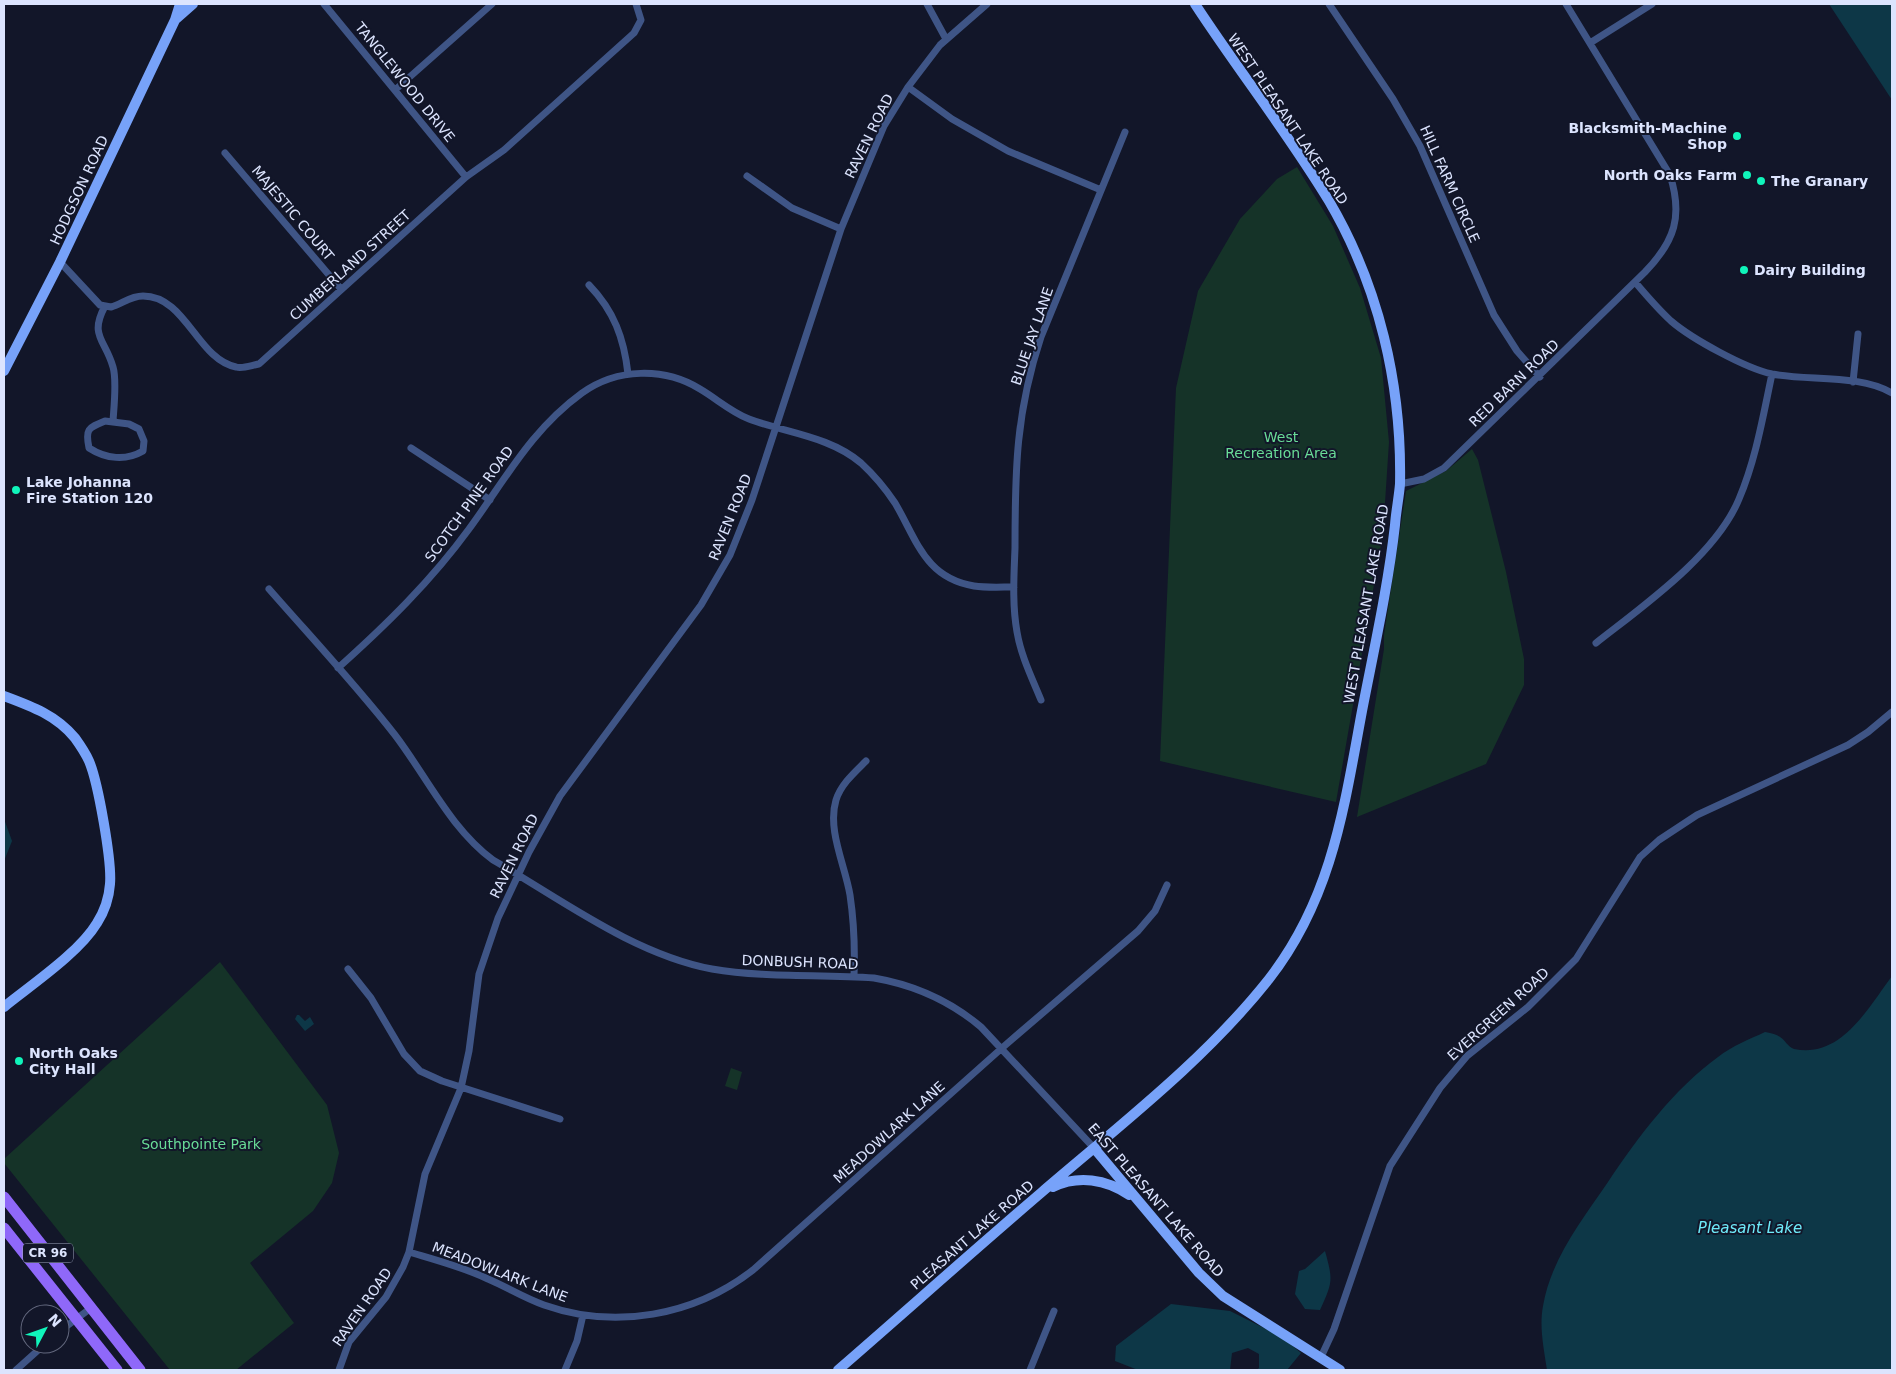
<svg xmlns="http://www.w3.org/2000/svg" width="1896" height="1374" viewBox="0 0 1896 1374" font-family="'DejaVu Sans',sans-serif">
<rect width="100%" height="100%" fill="#121629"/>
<path fill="#153328" d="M1297,167L1333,226L1360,288L1381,358L1389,442L1383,533L1336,802L1160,761L1176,388L1198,291L1240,219L1277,179Z
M1472,449L1478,460L1506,572L1524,659V685L1486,764L1357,817L1384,649V635L1406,491L1446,471Z
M220,962L327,1105L339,1153L332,1183L313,1211L250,1263L294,1323L236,1370H170L4,1163V1159Z
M731,1068L742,1072L737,1090L725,1086Z"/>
<path fill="#0d3747" d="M1829,4H1892V100Z
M4,819L12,841L4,861Z
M1892,976V1370H1547C1544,1349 1539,1327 1543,1306C1551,1259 1582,1220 1608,1182C1638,1137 1674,1089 1718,1057C1732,1046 1750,1039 1765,1032C1770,1033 1776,1034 1780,1037C1785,1040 1788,1047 1794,1049C1841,1059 1868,1008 1892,976Z
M297,1015H299L305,1021L310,1017L314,1024L305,1031L295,1019Z
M1325,1251C1333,1280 1333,1282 1320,1310L1305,1309L1295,1294L1299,1271L1305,1269Z
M1171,1304L1230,1311L1282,1337L1301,1353L1287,1370H1256L1259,1368V1354L1248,1348L1232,1353L1230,1370H1138L1115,1361L1116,1346Z"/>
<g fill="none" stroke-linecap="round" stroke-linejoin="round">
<path stroke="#3f5586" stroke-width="7" d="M324,4L466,177
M927,4L946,39
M1329,4L1393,99L1420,146L1494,315L1517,351L1540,377
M1590,43L1652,4
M908,87L952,119L1008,151L1101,190
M395,90L492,4
M225,153L341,289
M747,176L792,208L841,229
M60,262L100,305L111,307C122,304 130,296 143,296C186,296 197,359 236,367C243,369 252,365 259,364L466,177L504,150L634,33L641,20L636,4
M1635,282C1646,295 1658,309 1671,321C1692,339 1745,368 1772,374C1809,381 1860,374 1892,393
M589,285C614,311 624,338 628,374
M105,306C89,336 105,339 113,367C117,380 114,406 113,421
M1853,382L1858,334
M105,421L129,424L139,429L144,441L143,451C126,461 106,459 89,448C85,429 88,428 105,421Z
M411,448L490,500
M1400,484L1424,479L1444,468L1645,272C1675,241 1683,216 1670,175L1566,4
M269,589C311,637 355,684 395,735C427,777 450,828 493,860C561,899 633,954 712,969C765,978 820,974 874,978C915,985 949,1000 981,1027L1094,1148
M1596,643C1643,606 1716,555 1739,499C1756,459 1763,416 1772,374
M338,668C386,625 431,581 469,529C505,480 531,430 582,393C617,368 664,367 700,389C717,399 731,412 749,419C786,433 829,436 861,463C874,475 885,488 895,503C917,540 925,578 974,586C987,588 1001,587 1014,587
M1041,700C1032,678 1021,656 1017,632C1012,604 1014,575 1015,548C1015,469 1016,412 1041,337L1125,132
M348,969L371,998L404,1054L420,1071L442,1081L560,1119
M854,976C855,949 854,922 850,895C845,865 827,830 836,800C841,784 855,772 866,761
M409,1252C436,1260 463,1267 488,1279C507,1287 524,1298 544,1305C615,1330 694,1316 753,1270L1002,1048L1138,931L1155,911L1167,885
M60,1331L91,1308
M1321,1357L1334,1329L1390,1166L1440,1088L1467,1056L1528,1007L1576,959L1640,857L1659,840L1697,815L1848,745L1868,732L1892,712
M16,1370L45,1344
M339,1370L349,1342L386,1297L403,1267L409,1252L425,1174L461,1088L469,1051L479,974L498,918L529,852L560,796L701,605L730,555L752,500L841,229L884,126L908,87L940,45L987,4
M565,1370L577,1341L583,1315
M1030,1370L1054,1311"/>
<path stroke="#77a2f9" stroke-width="10" d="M176,19L193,4
M4,371L60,262L175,20L180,4
M4,696C31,706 56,715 75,738C80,745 85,752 89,761C98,782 112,861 110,884C109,898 104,912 97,923C79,953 31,985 4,1007
M1094,1148L1199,1273L1223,1296L1340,1370
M1053,1187C1078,1175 1106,1179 1129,1195
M838,1370C906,1311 973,1251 1042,1192C1120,1125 1205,1060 1269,979C1332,898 1344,808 1362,711C1374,649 1388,587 1395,525C1396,511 1399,497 1400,484C1402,385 1379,286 1329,201C1288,133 1238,70 1195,4"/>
<path stroke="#8f68f9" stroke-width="11" d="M4,1197L140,1370
M4,1228L117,1370"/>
</g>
<g fill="#10f5bb" stroke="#121629" stroke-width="2">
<circle cx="1737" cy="136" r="5"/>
<circle cx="1747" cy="175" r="5"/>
<circle cx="1761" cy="181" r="5"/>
<circle cx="1744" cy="270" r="5"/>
<circle cx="16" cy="490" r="5"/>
<circle cx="19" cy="1061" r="5"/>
</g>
<g text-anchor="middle" stroke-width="4" stroke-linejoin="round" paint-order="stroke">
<rect fill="#121629" stroke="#9fa6be" stroke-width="1" x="23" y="1243.5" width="50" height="19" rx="4"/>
<g font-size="12" font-weight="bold" fill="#dce4fe">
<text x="48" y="1257">CR 96</text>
</g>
<g font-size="14" fill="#dce4fe" stroke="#121629">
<text transform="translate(405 82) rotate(51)" y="5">TANGLEWOOD DRIVE</text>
<text transform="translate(1288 119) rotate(56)" y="5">WEST PLEASANT LAKE ROAD</text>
<text transform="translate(869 136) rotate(-64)" y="5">RAVEN ROAD</text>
<text transform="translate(1450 184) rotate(66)" y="5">HILL FARM CIRCLE</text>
<text transform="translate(79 190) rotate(-65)" y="5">HODGSON ROAD</text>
<text transform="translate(293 213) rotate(50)" y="5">MAJESTIC COURT</text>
<text transform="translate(350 265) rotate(-42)" y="5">CUMBERLAND STREET</text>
<text transform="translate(1032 336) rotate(-71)" y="5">BLUE JAY LANE</text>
<text transform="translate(1514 383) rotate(-44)" y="5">RED BARN ROAD</text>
<text transform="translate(469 504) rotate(-54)" y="5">SCOTCH PINE ROAD</text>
<text transform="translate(730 517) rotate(-68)" y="5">RAVEN ROAD</text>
<text transform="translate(1366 604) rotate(-80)" y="5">WEST PLEASANT LAKE ROAD</text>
<text transform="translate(514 856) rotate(-64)" y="5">RAVEN ROAD</text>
<text transform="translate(800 962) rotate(2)" y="5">DONBUSH ROAD</text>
<text transform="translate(1498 1014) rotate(-42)" y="5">EVERGREEN ROAD</text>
<text transform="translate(889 1132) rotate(-42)" y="5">MEADOWLARK LANE</text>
<text transform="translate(1156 1200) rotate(49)" y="5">EAST PLEASANT LAKE ROAD</text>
<text transform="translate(972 1235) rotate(-41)" y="5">PLEASANT LAKE ROAD</text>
<text transform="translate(500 1272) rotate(21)" y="5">MEADOWLARK LANE</text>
<text transform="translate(362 1307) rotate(-55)" y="5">RAVEN ROAD</text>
</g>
<g font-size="14" font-weight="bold" fill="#dce4fe" stroke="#121629" text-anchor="start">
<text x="1727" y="133" text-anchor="end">Blacksmith-Machine<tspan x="1727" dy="16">Shop</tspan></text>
<text x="1737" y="180" text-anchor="end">North Oaks Farm</text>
<text x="1771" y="186">The Granary</text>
<text x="1754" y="275">Dairy Building</text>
<text x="26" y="487">Lake Johanna<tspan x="26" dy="16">Fire Station 120</tspan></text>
<text x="29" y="1058">North Oaks<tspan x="29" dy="16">City Hall</tspan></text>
</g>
<g font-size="14" fill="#69dc97" stroke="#121629">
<text x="1281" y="442">West<tspan x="1281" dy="16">Recreation Area</tspan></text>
<text x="201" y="1149">Southpointe Park</text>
</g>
<g font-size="15" font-style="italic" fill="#6eeaf9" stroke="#121629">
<text x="1750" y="1233">Pleasant Lake</text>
</g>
</g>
<rect width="1896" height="1374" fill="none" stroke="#dce4fe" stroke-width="10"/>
<g transform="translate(45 1329) rotate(49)"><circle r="24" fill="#121629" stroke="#63687e"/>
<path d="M0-4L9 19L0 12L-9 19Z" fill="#10f5bb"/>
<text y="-8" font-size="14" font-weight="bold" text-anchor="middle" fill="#dce4fe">N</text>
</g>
</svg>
